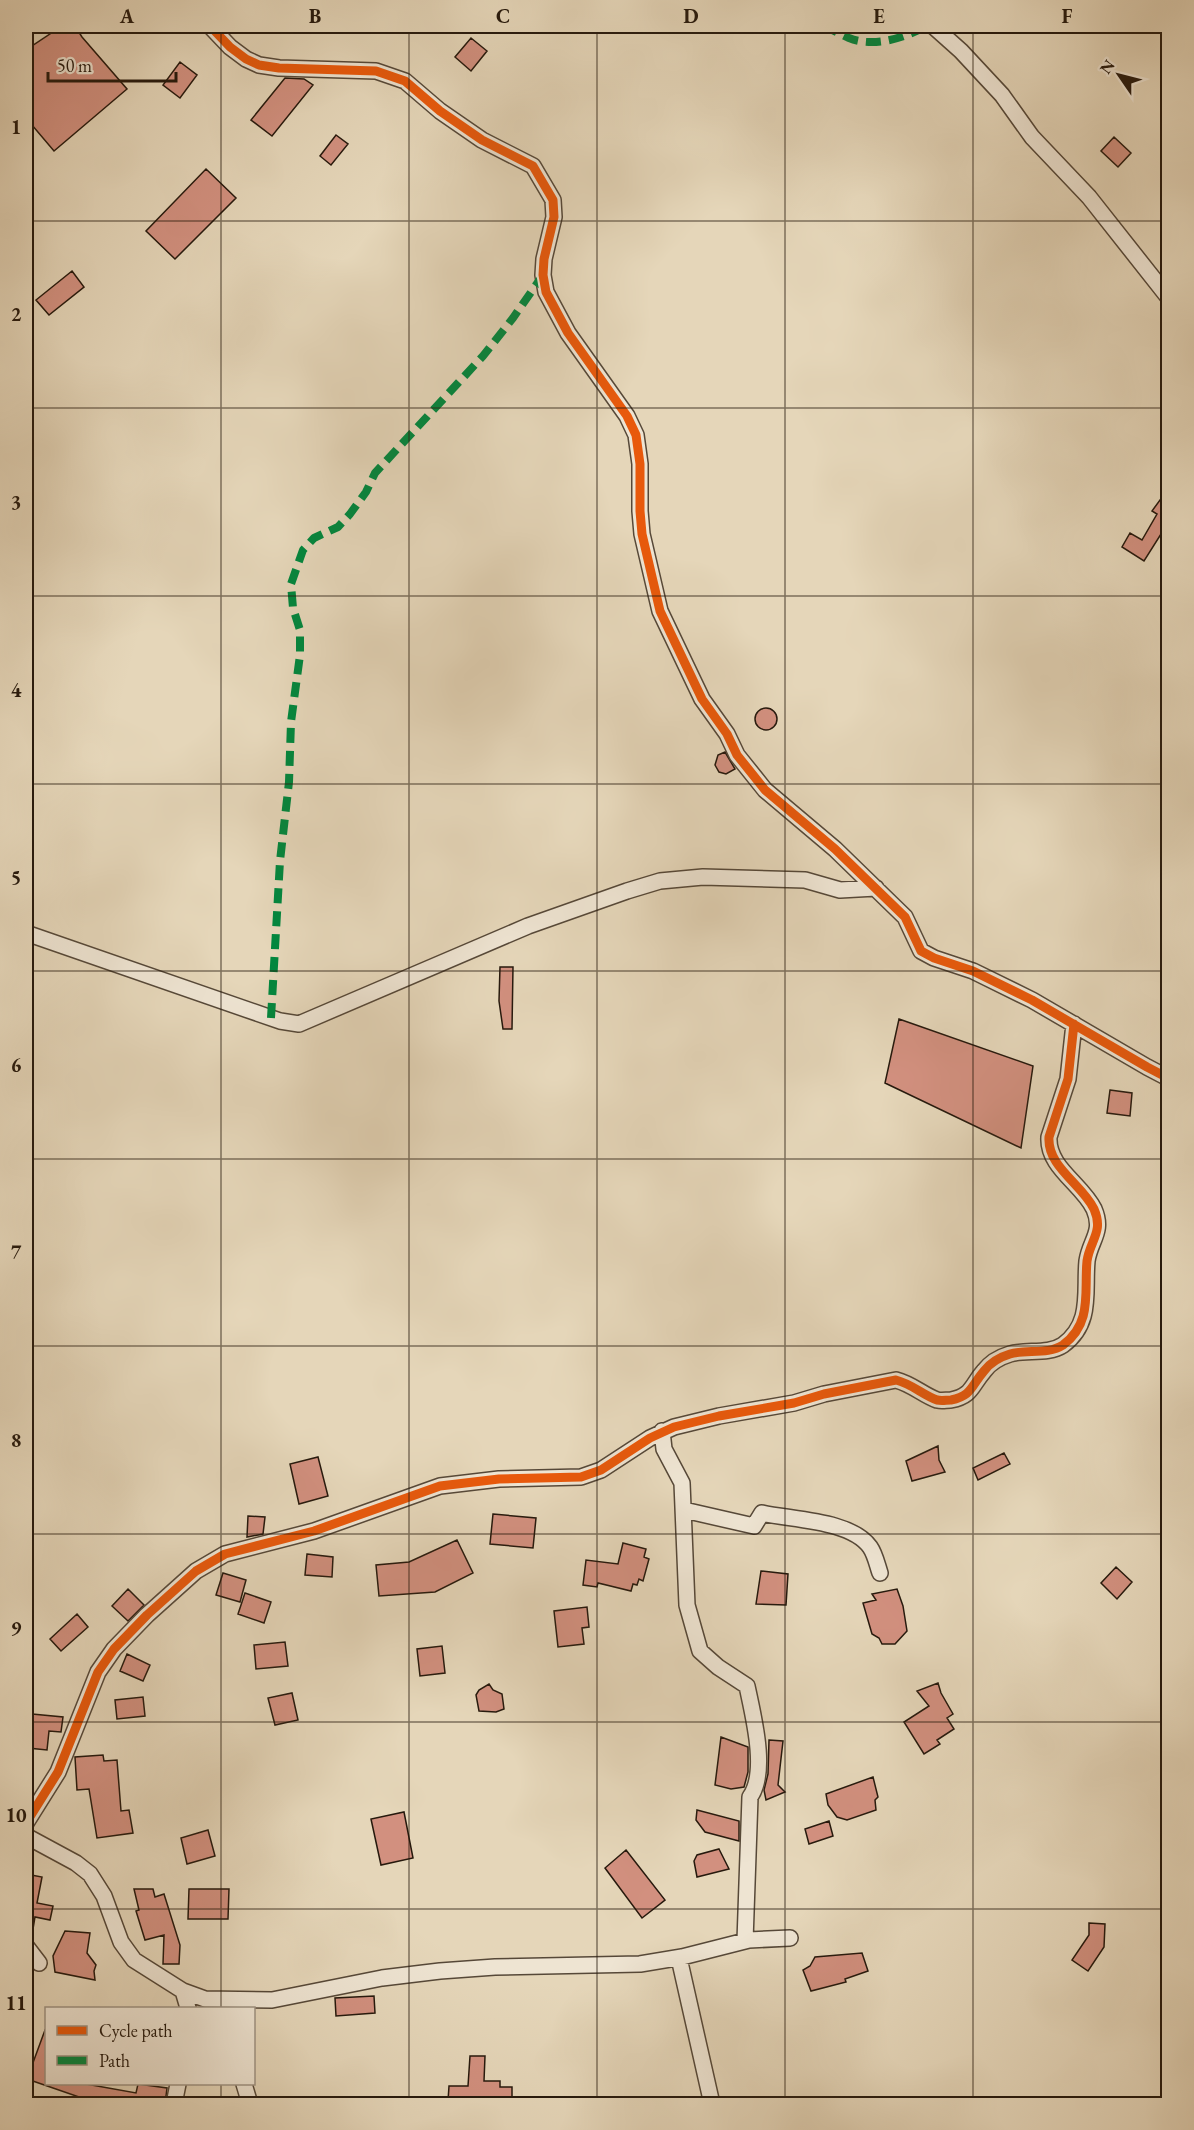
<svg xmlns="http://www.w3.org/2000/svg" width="1194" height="2130" viewBox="0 0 1194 2130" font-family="'EB Garamond',serif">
<rect width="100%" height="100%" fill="#e5d6b9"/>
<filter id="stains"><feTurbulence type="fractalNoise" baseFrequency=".00333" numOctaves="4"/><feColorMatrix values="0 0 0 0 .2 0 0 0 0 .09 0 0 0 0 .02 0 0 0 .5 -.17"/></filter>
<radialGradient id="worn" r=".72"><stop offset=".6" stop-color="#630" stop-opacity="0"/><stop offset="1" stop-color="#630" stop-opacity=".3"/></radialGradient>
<path fill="#d2907f" stroke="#26190d" stroke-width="1.5" d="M62,26H75L82,37L127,89L54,151L26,118V86L33,79L26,68V50Z
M471,38L487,51L471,71L455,57Z
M180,62L197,75L180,98L163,85Z
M285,78L304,79L313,85L272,136L251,120Z
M336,135L348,144L331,165L320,156Z
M1114,137L1131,153L1118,167L1101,151Z
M206,169L236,198L175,259L146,231Z
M72,271L84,287L49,315L36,300Z
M1168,489V523L1144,561L1122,547L1130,533L1142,540L1157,514L1152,511Z
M755 719a11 11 0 1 1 22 0a11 11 0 1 1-22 0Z
M725,752L735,769L726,774L719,772L715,765L718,755Z
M500,967H513L512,1029H503L499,1001Z
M899,1019L1033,1066L1021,1148L885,1083Z
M1110,1090L1132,1093L1130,1116L1107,1113Z
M938,1446L939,1460L945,1472L912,1481L906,1461Z
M1004,1453L1010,1464L978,1480L973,1468Z
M318,1457L328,1496L299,1504L290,1464Z
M493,1514L536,1518L533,1548L490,1544Z
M248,1516L265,1517L263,1534L247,1537Z
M457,1540L473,1573L435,1592L379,1596L376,1565L409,1562Z
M623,1543L646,1549L644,1557L649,1559L643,1581L639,1579L637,1585L633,1584L631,1591L598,1583L597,1587L583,1585L586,1560L618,1564Z
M307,1554L333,1557L332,1577L305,1575Z
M1116,1567L1132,1582L1117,1599L1101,1583Z
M761,1571L788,1574L786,1605L756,1604Z
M223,1573L246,1580L240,1602L216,1595Z
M128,1589L144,1605L128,1621L112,1606Z
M897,1589L903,1606L907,1631L895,1644H882L879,1638L872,1634L863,1603L876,1600L872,1594Z
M245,1593L271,1602L264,1623L238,1614Z
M587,1607L589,1627L582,1628L584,1644L558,1647L554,1611Z
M77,1614L88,1627L61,1651L50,1639Z
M285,1642L288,1666L256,1669L254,1645Z
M442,1646L445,1673L420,1676L417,1649Z
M127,1654L150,1665L143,1681L120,1671Z
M938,1683L941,1693L953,1714L947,1718L954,1729L937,1740L940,1744L924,1754L904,1722L929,1706L917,1691Z
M489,1684L493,1690L502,1694L504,1709L496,1712L479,1711L476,1695L479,1690Z
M292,1693L298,1720L275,1725L268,1698Z
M143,1697L145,1716L117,1719L115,1700Z
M32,1714L63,1717L61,1732L49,1731L47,1750L28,1748Z
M721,1737L748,1747V1772L744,1787L731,1789L715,1785Z
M769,1740L783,1741L778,1785L785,1792L766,1800L764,1790L768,1774Z
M103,1755L104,1761L117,1760L121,1811L129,1810L133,1833L97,1838L89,1789L77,1790L75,1757Z
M873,1777L878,1797L875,1800L876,1810L847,1820L837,1817L828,1805L826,1794Z
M697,1810L739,1821V1841L705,1832L696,1820Z
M404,1812L413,1858L381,1865L371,1819Z
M829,1821L833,1836L809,1844L805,1829Z
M208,1830L215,1856L187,1864L181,1838Z
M719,1849L729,1869L697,1877L694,1861L697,1855Z
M626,1850L665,1900L642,1918L605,1868Z
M26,1874L42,1877L37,1903L53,1906L50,1920L35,1917L33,1929H26Z
M134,1889H153L155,1897L164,1894L180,1945L179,1964H163L164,1935L145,1940L136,1911L139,1910Z
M189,1889H229L228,1919H188Z
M1089,1923L1105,1924L1104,1947L1088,1971L1072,1960L1089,1935Z
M65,1931L90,1933L87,1953L96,1965L94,1971L95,1980L55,1972L53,1956Z
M862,1953L868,1971L845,1979L846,1982L811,1991L803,1970L810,1966L815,1957Z
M374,1996L375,2013L336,2016L335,1998Z
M45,2030L46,2031V2084H86L136,2093L138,2084L167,2088L165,2104H81L82,2098L27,2079Z
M470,2056H485L484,2081H500V2087H512V2104H464V2101H448L449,2086H468Z"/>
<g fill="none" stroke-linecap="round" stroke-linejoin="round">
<g stroke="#564838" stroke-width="18">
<path id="minor" d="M210,26L230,47L246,59L259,65L279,68L376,71L405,81L440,111L482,140L533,166L553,200L554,217L544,259L543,275L546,292L568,333L627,416L636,435L640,464V511L642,534L660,611L702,699L727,734L737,755L765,790L835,849L905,917L921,951L934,958L973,971L1032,1000L1147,1067L1168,1078
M933,26L961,51L1002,95L1032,137L1089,197L1168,297
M26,933L280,1021L299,1024L528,926L627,891L660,881L703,877L805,880L840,890L876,888
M662,1431L664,1449L682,1483L687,1605L700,1651L718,1667L747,1686C753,1715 768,1772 750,1797L745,1941
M684,1510L754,1526L762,1513C792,1520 851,1520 870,1547C875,1554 877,1564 880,1573
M26,1823L58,1772L98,1672L114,1649L147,1615L196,1571L225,1554L314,1531L440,1486L499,1479L581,1477L601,1470L650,1438L674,1427L719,1416L794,1403L824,1394L896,1380C912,1384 923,1395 937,1400C942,1401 946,1400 951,1400C972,1396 971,1386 984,1371C990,1363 1000,1357 1010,1354C1026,1349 1048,1355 1063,1345C1093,1323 1084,1291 1087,1261C1090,1240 1104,1232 1094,1209C1082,1184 1047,1167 1049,1137L1068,1079L1074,1024
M26,1836L76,1863L90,1874L104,1896L121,1942L134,1960L183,1991L205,1999L272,2000L382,1978L440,1971L495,1967L640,1964L682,1957L749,1940L790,1938
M26,1946L39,1963
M679,1958L712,2104
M183,1991L188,2008
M244,2084L250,2104
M174,2104L178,2084"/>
</g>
<use href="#minor" stroke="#eee4d2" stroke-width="15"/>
<path stroke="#00873e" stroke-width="8" stroke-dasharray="15 8" stroke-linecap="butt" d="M823,26C831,29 840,34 849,38C874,48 904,38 927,26
M271,1018L280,861L289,782L291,722L300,655V630L293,608L291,584L303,550L314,538L338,527L350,514L366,492L375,473L483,356L513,318L543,275"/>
<g stroke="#eee4d2" stroke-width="13">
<path id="cycleway" d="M210,26L230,47L246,59L259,65L279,68L376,71L405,81L440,111L482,140L533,166L553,200L554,217L544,259L543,275L546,292L568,333L627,416L636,435L640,464V511L642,534L660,611L702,699L727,734L737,755L765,790L835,849L905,917L921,951L934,958L973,971L1032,1000L1147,1067L1168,1078
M26,1823L58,1772L98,1672L114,1649L147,1615L196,1571L225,1554L314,1531L440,1486L499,1479L581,1477L601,1470L650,1438L674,1427L719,1416L794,1403L824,1394L896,1380C912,1384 923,1395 937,1400C942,1401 946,1400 951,1400C972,1396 971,1386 984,1371C990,1363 1000,1357 1010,1354C1026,1349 1048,1355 1063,1345C1093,1323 1084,1291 1087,1261C1090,1240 1104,1232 1094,1209C1082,1184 1047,1167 1049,1137L1068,1079L1074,1024"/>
</g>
<use href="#cycleway" stroke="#e8590c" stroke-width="9"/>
</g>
<path fill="none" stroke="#26190d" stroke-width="1.5" stroke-opacity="0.55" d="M221,26V2008M409,26V2104M597,26V2104M785,26V2104M973,26V2104M26,221H1168M26,408H1168M26,596H1168M26,784H1168M26,971H1168M26,1159H1168M26,1346H1168M26,1534H1168M26,1722H1168M26,1909H1168M221,2084V2104"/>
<rect width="1194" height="2130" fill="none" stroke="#e5d6b9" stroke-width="66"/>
<rect x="45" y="2007" width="210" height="78" fill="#eee4d2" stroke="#9e9383" stroke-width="1.5"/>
<rect x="57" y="2026" width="30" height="9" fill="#e8590c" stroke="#9e9383" stroke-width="1.5"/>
<text x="99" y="2037" font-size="18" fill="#26190d">Cycle path</text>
<rect x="57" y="2056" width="30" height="9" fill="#00873e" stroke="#9e9383" stroke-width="1.5"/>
<text x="99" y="2067" font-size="18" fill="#26190d">Path</text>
<g transform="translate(1119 75) rotate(305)" stroke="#eee4d2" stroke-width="4.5" paint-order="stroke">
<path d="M0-4.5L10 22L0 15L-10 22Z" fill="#26190d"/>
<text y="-9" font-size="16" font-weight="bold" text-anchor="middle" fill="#26190d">N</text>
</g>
<path d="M48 72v9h128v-9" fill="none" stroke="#26190d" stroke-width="3"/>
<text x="57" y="72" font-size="18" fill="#26190d" stroke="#eee4d2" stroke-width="4.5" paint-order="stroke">50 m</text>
<rect x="33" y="33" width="1128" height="2064" fill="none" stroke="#26190d" stroke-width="2"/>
<g font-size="20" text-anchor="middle" font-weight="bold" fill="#26190d">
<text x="127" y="23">A</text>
<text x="315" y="23">B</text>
<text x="503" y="23">C</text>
<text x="691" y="23">D</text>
<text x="879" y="23">E</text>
<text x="1067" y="23">F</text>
<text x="16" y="134">1</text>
<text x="16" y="321">2</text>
<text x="16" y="509">3</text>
<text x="16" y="697">4</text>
<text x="16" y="884">5</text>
<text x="16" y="1072">6</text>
<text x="16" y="1259">7</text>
<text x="16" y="1447">8</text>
<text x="16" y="1635">9</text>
<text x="16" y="1822">10</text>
<text x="16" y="2010">11</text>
</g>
<rect width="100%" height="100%" filter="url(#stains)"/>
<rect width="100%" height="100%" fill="url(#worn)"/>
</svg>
